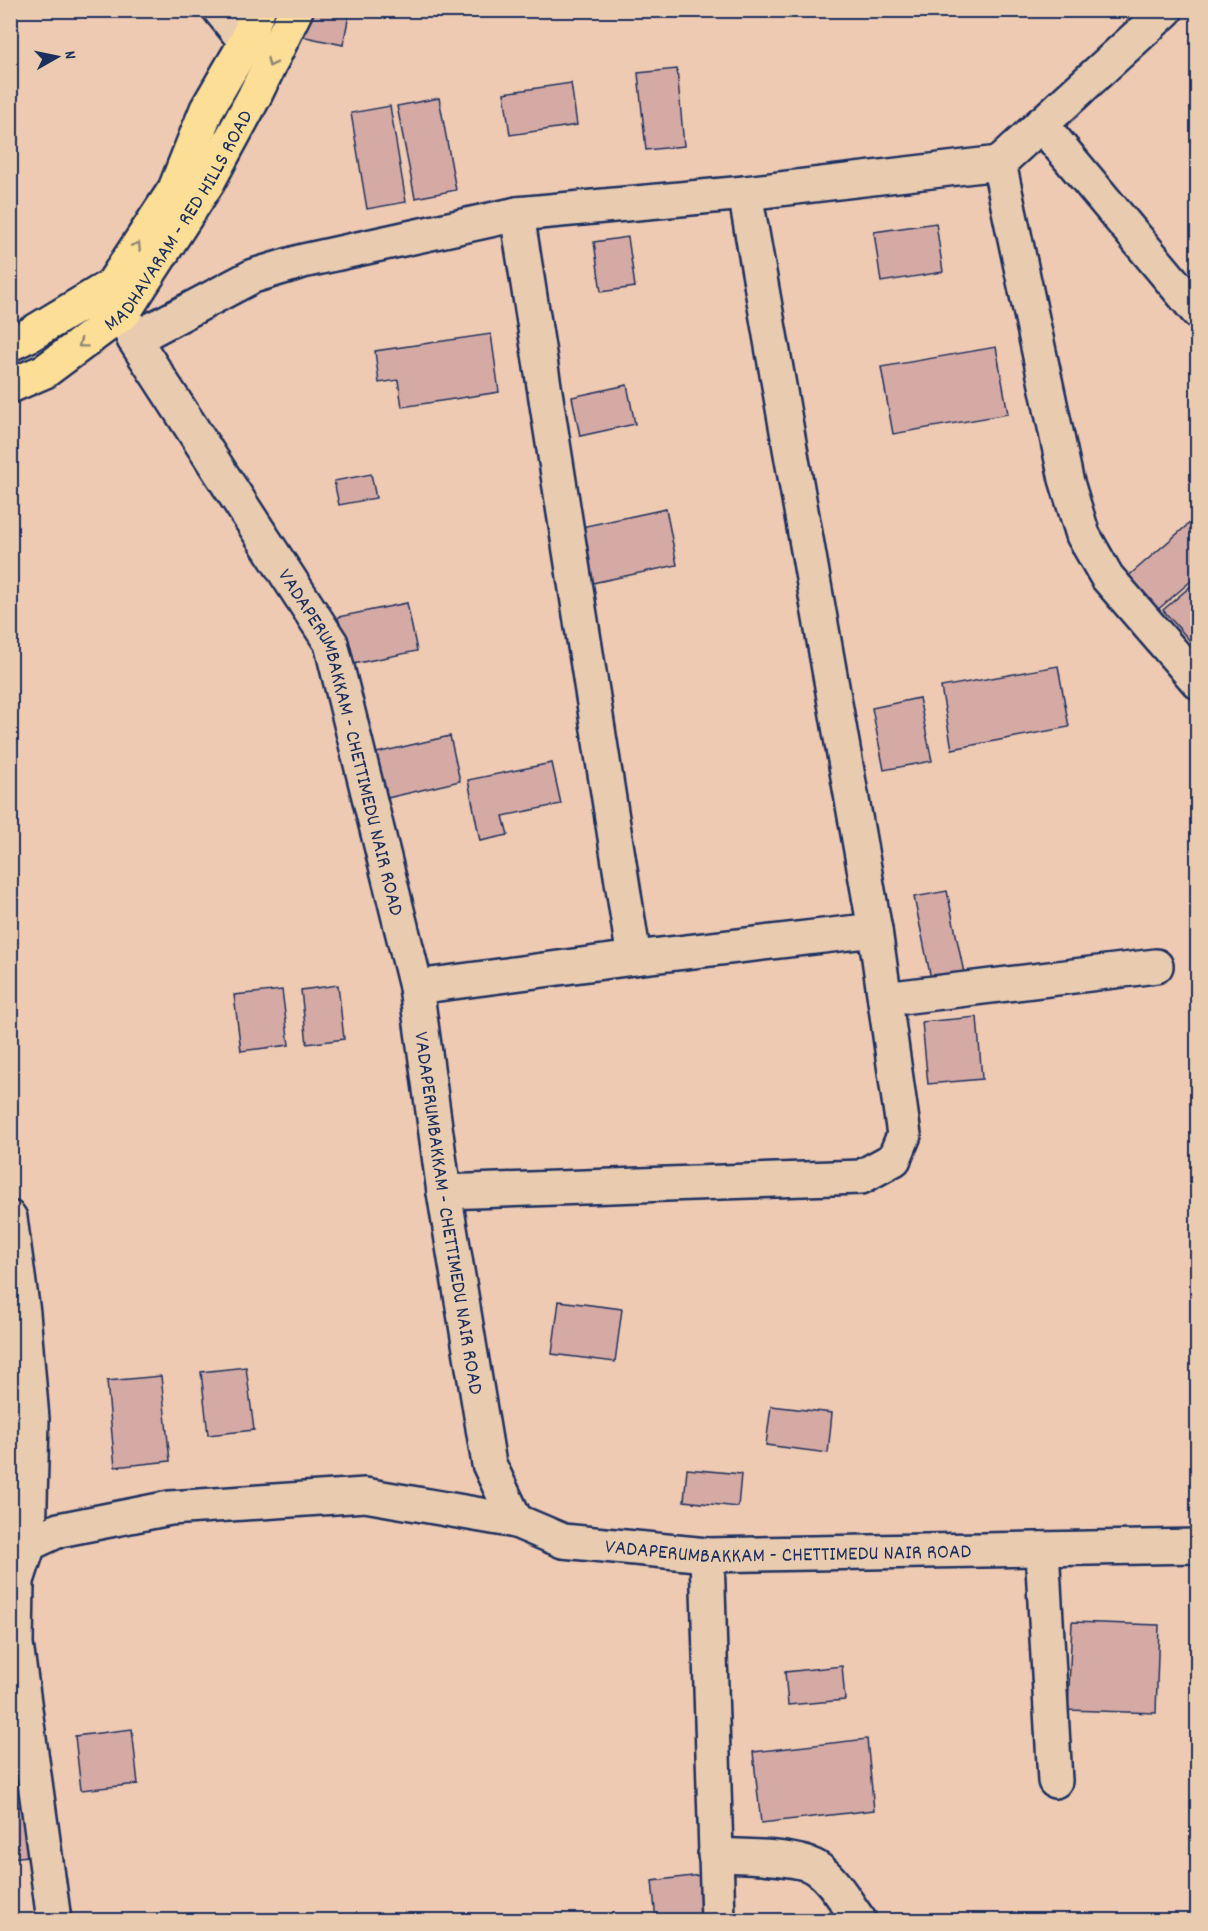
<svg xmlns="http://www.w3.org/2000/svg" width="1208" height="1931" viewBox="0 0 1208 1931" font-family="Dekko,sans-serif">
<rect width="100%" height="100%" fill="#efcab2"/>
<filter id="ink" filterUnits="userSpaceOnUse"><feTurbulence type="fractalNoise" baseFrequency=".0167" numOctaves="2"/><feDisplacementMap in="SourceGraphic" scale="12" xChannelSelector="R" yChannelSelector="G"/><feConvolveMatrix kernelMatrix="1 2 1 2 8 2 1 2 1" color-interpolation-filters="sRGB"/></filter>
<g filter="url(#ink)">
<path fill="#d5aaa5" stroke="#1b2f5e" stroke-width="1.5" d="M307,10H350L343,45L301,36Z
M677,69L684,146L646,150L638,73Z
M571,83L577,125L510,135L504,93Z
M439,98L456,190L415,198L397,106Z
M390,106L406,202L367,209L351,113Z
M936,223L943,272L881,282L874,232Z
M628,237L635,287L601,292L594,242Z
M491,334L499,392L402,407L398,380L379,383L375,351Z
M996,347L1008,414L893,434L881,367Z
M627,385L635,424L580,436L572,397Z
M371,474L376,498L339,505L334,481Z
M666,509L677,565L583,585L572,529Z
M1198,516V575L1155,612L1126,578Z
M1198,580V650L1163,610Z
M407,603L417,651L348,665L338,617Z
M1058,666L1069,727L952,749L941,687Z
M919,698L932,761L884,770L872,708Z
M450,736L460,781L383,799L372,754Z
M552,763L561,804L503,816L508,835L480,841L468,780Z
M947,891L964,973L931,979L914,897Z
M338,985L344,1039L307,1044L301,990Z
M282,990L289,1045L241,1051L234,995Z
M977,1017L982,1079L928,1084L922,1022Z
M559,1301L622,1309L615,1362L552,1354Z
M246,1367L254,1430L208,1435L201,1372Z
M161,1376L170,1461L115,1467L107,1381Z
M771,1406L832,1413L828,1453L766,1445Z
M687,1469L741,1474L738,1507L684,1501Z
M1072,1622L1159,1625L1156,1713L1068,1710Z
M842,1666L845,1700L788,1705L785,1672Z
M132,1729L138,1784L81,1790L75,1736Z
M867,1739L874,1810L761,1823L753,1752Z
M32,1805L37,1855L10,1858V1808Z
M700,1875L706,1918L685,1920H656L652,1881Z"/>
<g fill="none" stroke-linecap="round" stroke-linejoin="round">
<g stroke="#1b2f5e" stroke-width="38">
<g id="minor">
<path d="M220,10L246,42"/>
<path d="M1041,124L1198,312"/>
<path d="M999,163L1066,479L1083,535L1107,577L1198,682"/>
<path d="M517,214L634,958"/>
<path id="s1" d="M113,286L134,339L331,643L416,987L444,1192L489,1464L516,1521L563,1541L707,1555L1198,1546"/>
<path d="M134,339L253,276L303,261L517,214L745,193L999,163L1166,10"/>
<path d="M416,987L634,958L875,930"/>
<path d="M885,999L1156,966"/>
<path d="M444,1192L861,1177L894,1159L904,1135L875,930L745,193"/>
<path d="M10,1218L23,1313L32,1419L29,1544"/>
<path d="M1042,1549L1055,1781"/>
<path d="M707,1555L718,1920"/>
<path d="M715,1855C739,1856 801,1856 818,1869C835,1881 847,1904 859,1920"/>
<path d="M54,1920L16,1644L17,1581L29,1544L59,1530L170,1508L365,1495L516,1521"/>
</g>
</g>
<g stroke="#1b2f5e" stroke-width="38">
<g id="major">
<path d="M10,344L29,335L112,285L175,189L207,109L246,42L258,10"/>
<path id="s2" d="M10,386L45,371L124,312L208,182L254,97L296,10"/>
</g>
</g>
<use href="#minor" stroke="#e9ccb0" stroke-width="33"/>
<use href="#major" stroke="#fdde96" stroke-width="33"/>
</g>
<defs><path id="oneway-chevron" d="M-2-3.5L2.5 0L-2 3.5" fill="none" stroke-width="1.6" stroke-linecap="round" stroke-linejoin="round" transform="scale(1.5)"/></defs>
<g stroke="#8c867a">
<use href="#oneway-chevron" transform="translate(271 63) rotate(116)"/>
<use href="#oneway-chevron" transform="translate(137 246) rotate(-57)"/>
<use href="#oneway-chevron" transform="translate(82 344) rotate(143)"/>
</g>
</g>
<g text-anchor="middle" stroke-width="5" stroke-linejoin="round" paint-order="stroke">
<g font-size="21" fill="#1b2f5e" stroke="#e9ccb0">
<text dy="7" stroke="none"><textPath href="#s2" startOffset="243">MADHAVARAM - RED HILLS ROAD</textPath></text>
<text dy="7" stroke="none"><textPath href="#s1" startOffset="516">VADAPERUMBAKKAM - CHETTIMEDU NAIR ROAD</textPath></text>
<text dy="7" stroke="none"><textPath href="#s1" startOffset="1002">VADAPERUMBAKKAM - CHETTIMEDU NAIR ROAD</textPath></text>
<text dy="7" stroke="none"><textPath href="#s1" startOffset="1596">VADAPERUMBAKKAM - CHETTIMEDU NAIR ROAD</textPath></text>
</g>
</g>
<rect width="1208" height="1931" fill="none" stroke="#e9ccb0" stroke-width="36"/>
<rect x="18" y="18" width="1172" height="1895" fill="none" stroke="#1b2f5e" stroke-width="2" filter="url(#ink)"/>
<g transform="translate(57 57) rotate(81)" stroke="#e9ccb0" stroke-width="4.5" paint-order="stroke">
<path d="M0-4.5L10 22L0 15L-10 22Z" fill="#1b2f5e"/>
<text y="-9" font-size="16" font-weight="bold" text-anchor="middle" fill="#1b2f5e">N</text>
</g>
</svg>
